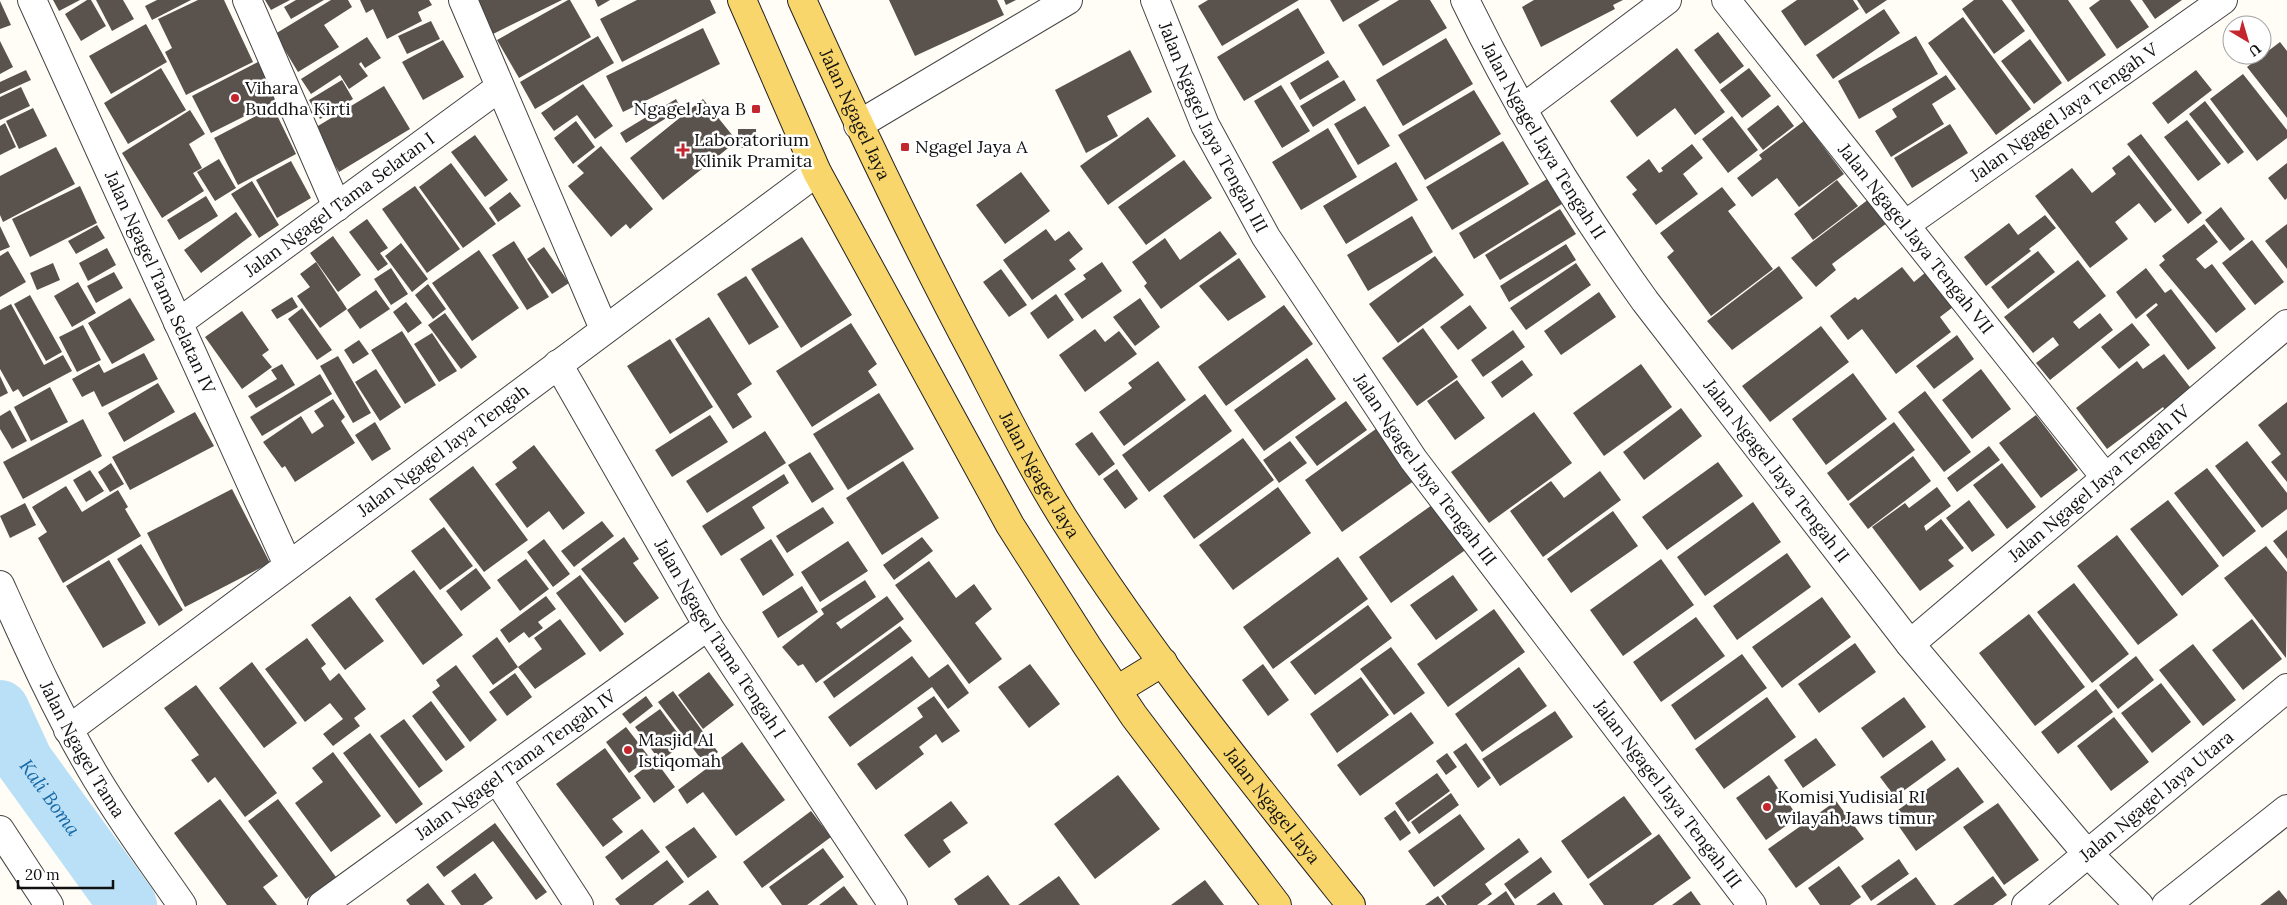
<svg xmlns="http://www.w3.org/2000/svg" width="2287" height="905" viewBox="0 0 2287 905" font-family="Lora,serif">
<rect width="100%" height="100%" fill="#fffdf5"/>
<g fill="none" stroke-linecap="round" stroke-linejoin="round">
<path stroke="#b9e0f7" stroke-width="58" id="s1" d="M0,709L24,761L128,905"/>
</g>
<path fill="#5a524d" d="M53,0H80L59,11Z
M87,0H91L106,26L81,41L65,14Z
M96,0H123L134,19L112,31Z
M157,0H191L152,20L145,6Z
M198,0H224L253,62L186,95L165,52L172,48L158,19Z
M265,0H290L271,10Z
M296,0H324L291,19L284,7Z
M331,0H348L352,7L324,25L339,47L298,72L275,34Z
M360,0H429L432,5L418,12L422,21L387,39L373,9L366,13Z
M476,0H562L493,34Z
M568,0H570L591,37L519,78L497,40Z
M595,0H610L598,7Z
M637,0H710L716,13L622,62L600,19Z
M889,0H997L1004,15L915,56Z
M1004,0H1016L1006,5Z
M1208,0H1299L1222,46L1198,6Z
M1330,0H1380L1343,22Z
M1399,0H1430L1447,28L1383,66L1358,25Z
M1534,0H1623L1613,5L1615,9L1541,47L1522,7Z
M1797,0H1853L1859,9L1805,46L1781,11Z
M1857,0H1887L1866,14Z
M1974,0H2002L2025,31L1994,54L1962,9Z
M2011,0H2068L2106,55L2068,82Z
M2100,0H2130L2149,27L2117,49L2089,8Z
M2142,0H2182L2155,19Z
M0,1L11,25L0,29Z
M1298,8L1325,53L1244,101L1217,57Z
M1884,9L1900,33L1833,79L1816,55Z
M1963,17L2031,109L1996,135L1928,43Z
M431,21L440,39L407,54L398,36Z
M146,24L167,62L111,94L89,56Z
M703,28L720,64L623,112L606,76Z
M1718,32L1744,66L1720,84L1694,50Z
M598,36L614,63L535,109L520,82Z
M1916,36L1938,74L1859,119L1838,81Z
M367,37L381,58L365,68L361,62L359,64L368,76L349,89L340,75L311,94L301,79Z
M1446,38L1473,84L1403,126L1376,80Z
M2030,39L2062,83L2034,104L2001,61Z
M443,40L464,77L423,100L402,62Z
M0,41L13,67L0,74Z
M2280,42L2287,51V118L2247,67Z
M1677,48L1725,112L1695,135L1675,108L1637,137L1610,101Z
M1130,50L1152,92L1107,116L1118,136L1086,153L1055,90Z
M1328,60L1339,77L1300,100L1290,83Z
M258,62L277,100L211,133L192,96Z
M161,68L186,110L128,144L104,103Z
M1749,68L1771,96L1742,118L1720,90Z
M26,70L31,80L0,94V82Z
M2196,70L2212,90L2168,124L2152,103Z
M2243,74L2287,130V138L2257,161L2210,99Z
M1946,75L1956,89L1932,104L1944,124L1891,157L1875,131L1897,117L1892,109Z
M342,80L353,99L320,119L309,100Z
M1344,80L1356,100L1313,127L1300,106Z
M583,84L613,126L595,139L577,115L554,131L541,113Z
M1281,85L1310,131L1282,148L1254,101Z
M384,86L410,129L339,172L313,129Z
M21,87L30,106L0,120V97Z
M1474,90L1501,134L1425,180L1398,135Z
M676,99L681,109L626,143L620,133Z
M703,99L737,141L663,200L630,158Z
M2205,101L2244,152L2228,164L2189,114Z
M1778,105L1794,126L1763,150L1747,129Z
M1365,106L1390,146L1358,165L1334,124Z
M273,107L296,154L238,185L214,138Z
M33,108L47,136L19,149L6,121Z
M190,110L205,134L189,144L202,168L193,173L204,191L162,218L122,153Z
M1732,116L1758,150L1728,173L1702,139Z
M1148,117L1176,156L1108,205L1080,166Z
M2187,120L2221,164L2198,181L2164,137Z
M576,121L595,147L573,164L554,138Z
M1804,121L1844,174L1799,207L1777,178L1752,197L1737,178L1762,159L1759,155Z
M5,123L16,147L0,155V126Z
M1950,124L1968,153L1912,188L1894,158Z
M1328,128L1357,177L1301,210L1272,162Z
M738,129H756V148H738Z
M2141,134L2202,213L2188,224L2127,144Z
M475,135L508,180L485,197L451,152Z
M1503,141L1529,184L1452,230L1426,187Z
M1692,144L1703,158L1683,174L1698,194L1656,225L1632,194L1637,190L1626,177L1649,159L1659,173L1663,171L1661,168Z
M601,146L653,209L630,229L626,224L611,237L568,186L584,173L577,166Z
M56,147L75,184L3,222L0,215V176Z
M2129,155L2172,210L2155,223L2139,203L2115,222L2128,239L2090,268L2035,196L2072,168L2092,193L2116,174L2112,168Z
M219,159L236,188L215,201L197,172Z
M1184,160L1212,198L1146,245L1118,207Z
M291,161L311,198L277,218L256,180Z
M1396,162L1418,200L1346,244L1323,206Z
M451,163L496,224L463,248L419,187Z
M2287,163V198L2285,200L2268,178Z
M1021,172L1050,211L1005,244L976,205Z
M1547,179L1562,204L1474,259L1459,233Z
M1837,180L1858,206L1813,240L1794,214Z
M252,181L279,225L259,238L231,194Z
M80,186L97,223L30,257L12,219Z
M415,186L460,249L427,273L382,209Z
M1722,187L1736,205L1728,211L1773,269L1711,316L1667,257L1674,251L1660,233Z
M510,192L521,206L498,222L489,208Z
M206,196L218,216L179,240L167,220Z
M1869,199L1887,223L1832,264L1836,270L1816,287L1791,258Z
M2221,207L2245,239L2230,251L2205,220Z
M1560,209L1576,234L1500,280L1485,255Z
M236,212L252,235L201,273L184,250Z
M2045,215L2056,228L2029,249L2031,251L1986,286L1964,257L2009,223L2018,235Z
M1412,216L1433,252L1368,291L1347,255Z
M367,219L388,248L380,253L388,264L378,271L349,232Z
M2204,224L2218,242L2196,259L2205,269L2212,264L2246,309L2216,333L2159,265L2165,260L2162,256Z
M2287,224V269L2265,241Z
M97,225L105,238L76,254L68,241Z
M0,226L10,247L0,251Z
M1046,229L1055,241L1069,231L1083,249L1069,260L1076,269L1032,300L1003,260Z
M1220,231L1237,254L1161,309L1144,286L1147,283L1132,262L1165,238L1180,260Z
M333,236L361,275L338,292L310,253Z
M802,237L852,315L801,348L751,269Z
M2252,240L2284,282L2255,305L2222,263Z
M514,241L549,297L527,310L492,255Z
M401,243L428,279L412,292L385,256Z
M1566,244L1576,260L1509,302L1500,286Z
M544,247L569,283L552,294L527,259Z
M107,248L116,265L88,281L79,263Z
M479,250L519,308L472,341L432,283Z
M8,251L26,282L0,297V256Z
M2038,251L2055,272L2008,309L1991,287Z
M1435,256L1464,295L1398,343L1369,304Z
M1239,258L1266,297L1228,321L1199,286Z
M2078,260L2106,296L2073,322L2079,329L2100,313L2113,330L2050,380L2036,363L2059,345L2053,337L2033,353L2004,317Z
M316,262L347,309L320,328L297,296L310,287L300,274Z
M1102,262L1122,291L1082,319L1064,294L1086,279L1083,275Z
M53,263L60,280L37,290L30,273Z
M1576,263L1591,285L1526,330L1510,308Z
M1779,266L1803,298L1732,350L1707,321Z
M1902,267L1914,282L1926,272L1953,307L1940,317L1951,332L1896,374L1862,329L1848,340L1830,316L1855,297L1858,300Z
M391,268L408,294L391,305L374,279Z
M2146,268L2165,293L2171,289L2216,348L2188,370L2146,315L2158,305L2156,303L2136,319L2116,292Z
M1001,269L1027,305L1009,317L983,282Z
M114,272L123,288L96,303L87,286Z
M746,276L779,327L749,345L717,294Z
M78,282L96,313L72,327L54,296Z
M428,284L446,309L433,319L415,295Z
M376,290L390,309L360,329L347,310Z
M1599,292L1616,317L1561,355L1544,331Z
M1056,294L1074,320L1048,339L1030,313Z
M30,295L62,352L46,361L14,304Z
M292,297L298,307L277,319L271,310Z
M130,298L155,340L112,364L88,323Z
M1140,298L1160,327L1135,346L1113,317Z
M406,302L422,323L408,333L393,312Z
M11,304L44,365L63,355L72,371L23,397L18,389L13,392L0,369V310Z
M1284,305L1313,344L1226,406L1198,367Z
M1470,305L1487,328L1458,350L1440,327Z
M302,308L332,350L317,360L288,319Z
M242,311L269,350L262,355L272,367L242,389L205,337Z
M445,313L477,357L461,369L428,325Z
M709,317L752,384L737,394L752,417L733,429L675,339Z
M851,323L877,364L868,371L877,385L812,427L776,371Z
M2132,323L2150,345L2119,369L2101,347Z
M83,325L101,360L77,372L59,337Z
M1821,326L1849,362L1770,422L1742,386Z
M1423,328L1458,377L1417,406L1382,358Z
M1095,329L1105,342L1119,331L1137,354L1085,392L1059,355Z
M1513,330L1525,347L1483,377L1471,360Z
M402,331L436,385L405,404L371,350Z
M432,333L457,371L439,382L414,344Z
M1957,335L1974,359L1934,389L1916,366Z
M670,339L713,407L670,434L627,366Z
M359,340L369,354L353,364L344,350Z
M144,353L158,379L102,407L94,391L82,397L72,379L99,364L104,373Z
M2164,354L2193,391L2166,412L2163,407L2107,449L2076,408L2137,361L2143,369Z
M338,356L371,413L353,423L320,366Z
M1307,358L1336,399L1264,451L1234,410Z
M1522,360L1533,375L1502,398L1491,382Z
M1158,361L1186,400L1124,446L1099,412L1132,388L1128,383Z
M282,364L295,385L256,408L248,396L277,379L271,370Z
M1641,364L1672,407L1604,456L1573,413Z
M376,369L401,407L380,421L355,382Z
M1981,369L2011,409L1972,439L1942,400Z
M1853,373L1887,419L1826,465L1792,419Z
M320,374L332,394L262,436L250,417Z
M0,376L8,393L0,397Z
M1457,380L1485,418L1455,440L1427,401Z
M158,383L175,412L124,442L108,413Z
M50,387L68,422L31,441L14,407Z
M1925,391L1971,452L1944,472L1898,412Z
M879,393L914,449L848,490L813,434Z
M1205,394L1232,431L1149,492L1122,455Z
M333,399L345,417L341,421L355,443L295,482L285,466L282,468L263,442L301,416L312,434L324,426L314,411Z
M1346,401L1367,430L1317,466L1295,437Z
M2287,402V482L2271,462L2281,454L2258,425Z
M1681,408L1702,436L1644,480L1623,452Z
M10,410L27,441L12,449L0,429V416Z
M195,412L214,446L130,490L112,457Z
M1534,412L1572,463L1489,523L1451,472Z
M710,415L728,442L672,477L655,450Z
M2036,415L2078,470L2041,498L1999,443Z
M83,419L102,456L23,499L3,462Z
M375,422L391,449L372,461L355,435Z
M1894,422L1915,450L1848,501L1827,473Z
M1380,426L1418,478L1342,532L1305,480Z
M765,431L786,463L707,513L686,481Z
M1092,432L1115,464L1099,476L1075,444Z
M1243,438L1274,480L1194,539L1163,496Z
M1290,441L1307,463L1279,483L1263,460Z
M2247,441L2287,493V509L2262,528L2215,466Z
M534,445L585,513L563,530L549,511L527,528L495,484L517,468L512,462Z
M1989,446L2000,460L1957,492L1947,478Z
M810,452L834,489L812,503L788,465Z
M1913,456L1931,481L1868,529L1849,504Z
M903,461L939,518L882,555L846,498Z
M1718,462L1743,496L1667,550L1642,517Z
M111,463L124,484L110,492L98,472Z
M2002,463L2036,507L2007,529L1973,485Z
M473,466L528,540L484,572L429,499Z
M2207,468L2256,531L2223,557L2174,493Z
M1117,469L1138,499L1125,509L1103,479Z
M90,470L104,491L86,502L73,480Z
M1600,471L1621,500L1543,557L1510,511L1551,481L1564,498Z
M784,474L789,483L752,507L765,528L721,556L702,526Z
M66,486L82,512L118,490L128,507L125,509L141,536L63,583L38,538L47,532L32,507Z
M1278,487L1311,533L1233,590L1199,545Z
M1937,487L1951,506L1924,526L1926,531L1941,519L1964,548L1948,560L1954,566L1920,591L1872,527L1905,503L1909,508Z
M232,489L270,563L185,607L147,533Z
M1439,500L1471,546L1391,603L1359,557Z
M1969,500L1995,535L1972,552L1946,518Z
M2168,500L2219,566L2182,596L2130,529Z
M1753,502L1781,542L1705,596L1677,557Z
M25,503L36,525L10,538L0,516Z
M823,507L834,523L787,553L776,536Z
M1613,511L1638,546L1571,593L1547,559Z
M602,521L614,536L574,567L561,551Z
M444,527L473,566L440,590L411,551Z
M2287,530V559L2273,541Z
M2117,535L2178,615L2138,645L2077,566Z
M624,537L639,559L633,563L659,598L625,623L581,569Z
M922,537L933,551L894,580L883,565Z
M544,539L570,574L553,587L527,552Z
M771,539L794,575L763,596L740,559Z
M848,541L868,571L820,602L801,572Z
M141,544L183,610L159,626L117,559Z
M2266,546L2287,572L2286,658L2224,578Z
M1787,553L1811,587L1737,640L1713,606Z
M1338,557L1368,599L1273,669L1243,627Z
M526,559L549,589L520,611L497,580Z
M1661,559L1694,605L1623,656L1590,610Z
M109,560L146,623L103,648L66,586Z
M929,561L956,598L974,584L992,609L975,623L1002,659L969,684L895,585Z
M476,568L491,588L461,611L446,591Z
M414,570L463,635L423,665L375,599Z
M580,575L624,634L600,652L556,593Z
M1453,575L1478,610L1436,640L1410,605Z
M865,580L876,597L836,623L841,629L887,596L904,619L816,683L803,664L798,666L782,647L824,614L821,609Z
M2074,583L2129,654L2092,683L2037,612Z
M802,586L818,612L778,638L762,612Z
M350,596L384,641L345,670L311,625Z
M546,596L556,609L538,622L543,628L529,638L524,632L509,643L500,630Z
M1822,597L1851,637L1782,688L1752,647Z
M1368,605L1392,638L1315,695L1290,662Z
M1494,609L1525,652L1448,707L1417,664Z
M2029,614L2085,687L2035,726L1979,653Z
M1696,617L1725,656L1661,702L1633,662Z
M560,619L586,654L535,689L518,667L542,649L534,638Z
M2252,619L2282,659L2243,690L2212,650Z
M900,626L912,641L834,698L823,682Z
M497,637L518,667L493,685L472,656Z
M307,638L326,664L321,668L330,681L339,673L366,709L354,718L360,726L333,746L323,734L343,719L330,703L305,722L265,669Z
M1855,643L1876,672L1819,713L1798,684Z
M2193,644L2236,700L2203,726L2159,670Z
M1391,647L1425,693L1394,715L1360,669Z
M1742,654L1767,688L1695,740L1671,705Z
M912,656L929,678L948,664L969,693L948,709L932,687L850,747L828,717Z
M2136,656L2154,680L2118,709L2099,685Z
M252,662L297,723L264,748L219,688Z
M1030,664L1060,704L1029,728L998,687Z
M1263,664L1289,700L1268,716L1242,680Z
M456,665L497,720L470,742L432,692L440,686L436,680Z
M1519,667L1547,706L1482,752L1455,714Z
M709,672L734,705L703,729L678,695Z
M515,673L532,697L507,716L489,692Z
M1361,677L1389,715L1337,753L1310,714Z
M2161,683L2191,722L2152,753L2121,713Z
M196,685L277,793L245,817L215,777L208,783L191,760L199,755L164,708Z
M2096,689L2113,712L2058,754L2041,732Z
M673,691L718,752L704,763L658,702Z
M646,696L653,706L630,724L622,714Z
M934,696L960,731L942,743L936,734L919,747L924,754L876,790L857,764L923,717L917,708Z
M1767,697L1796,737L1724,789L1695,749Z
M1904,697L1926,727L1883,758L1861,728Z
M431,701L465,747L446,761L412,716Z
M660,709L685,743L660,761L635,727Z
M1555,711L1573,737L1500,786L1482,759Z
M1411,712L1434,743L1360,796L1337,765Z
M2114,717L2149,762L2111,791L2077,746Z
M404,719L443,771L419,788L380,736Z
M626,727L650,758L629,773L606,742Z
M370,733L423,804L396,824L343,753Z
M1816,738L1836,765L1803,788L1784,760Z
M1932,740L1946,760L1895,797L1880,777Z
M742,742L785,800L736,836L703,792L687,804L678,790Z
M1466,743L1491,778L1478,788L1453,752Z
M605,748L641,798L612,819L623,832L603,847L556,784Z
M333,752L381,816L331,852L295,803L323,782L312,768Z
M1447,753L1457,767L1446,775L1436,761Z
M655,760L675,787L654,803L634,776Z
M1958,767L1984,802L1916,851L1891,815Z
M1437,773L1450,791L1408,822L1395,803Z
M1118,775L1160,829L1095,879L1054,824Z
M1769,775L1798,817L1766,840L1736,798Z
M1451,793L1459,805L1419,834L1411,822Z
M1624,796L1652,834L1588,879L1561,841Z
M220,799L278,876L263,887L277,905H227L174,833Z
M278,799L336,877L306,899L248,821Z
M951,801L968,823L943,840L951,852L929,868L904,835Z
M1836,801L1864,839L1796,888L1768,849Z
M1998,803L2039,860L2004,885L1963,827Z
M1395,810L1411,833L1400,841L1384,818Z
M811,811L831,837L762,888L743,862Z
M1460,814L1485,849L1434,887L1408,851Z
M495,823L547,892L536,900L493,841L444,877L436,867Z
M694,827L717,857L688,878L665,847Z
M642,829L660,852L622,880L605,857Z
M1659,834L1691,878L1653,905H1604L1589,884Z
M1519,838L1529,852L1485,884L1492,894L1477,905H1447L1441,896Z
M823,848L844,877L807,905H782L769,887Z
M1541,857L1552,872L1515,899L1504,884Z
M1899,859L1909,874L1871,901L1861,886Z
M667,860L684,882L653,905H620L615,899Z
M1839,866L1861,897L1850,905H1820L1808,888Z
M475,873L493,898L483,905H461L451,891Z
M988,875L1010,905H958L954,899Z
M1059,876L1080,905H1018Z
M1993,876L2007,895L1993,905H1953Z
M1916,877L1936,905H1876Z
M1205,880L1224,905H1171Z
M428,883L445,905H410L406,900Z
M844,886L858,905H819Z
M708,890L719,905H688Z
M2279,890L2287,900V905H2260Z
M1506,891L1515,905H1487Z
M1691,891L1701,905H1672Z
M1554,892L1563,905H1536Z
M1438,896L1445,905H1425Z"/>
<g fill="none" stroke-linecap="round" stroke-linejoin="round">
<g stroke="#444" stroke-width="30">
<g id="minor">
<path id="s2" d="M32,0L288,565"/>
<path d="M247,0L337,207"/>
<path d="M463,0L604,329"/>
<path id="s3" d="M1155,0L1205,125L1266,237L1302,291L1413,459L1752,905"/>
<path id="s4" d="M1465,0C1516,105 1577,206 1645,301L1910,644L2077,842L2139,905"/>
<path id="s5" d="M1726,0L2105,477"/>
<path d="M1522,109L1667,0"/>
<path d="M858,125L1068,0"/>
<path id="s6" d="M1905,225L2223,0"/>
<path id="s7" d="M178,323L500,87"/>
<path id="s8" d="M558,364L708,626L893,905"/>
<path id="s9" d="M1910,644L2287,324"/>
<path id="s10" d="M68,730L817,172"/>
<path d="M497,779L579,905"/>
<path id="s11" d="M322,905L708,626"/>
</g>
</g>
<g stroke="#444" stroke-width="30">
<g id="tertiary">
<path id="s12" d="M0,585C28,647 56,710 91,769C118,816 151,860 182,905"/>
<path d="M0,830L49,905"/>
<path id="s13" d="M2026,905L2287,688"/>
<path d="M2166,905L2287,809"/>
</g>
</g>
<g stroke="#222" stroke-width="30">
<g id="primary">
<path d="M742,0L817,172L1010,525L1087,646L1134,716L1277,905"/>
<path id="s14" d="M802,0C857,122 914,242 977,360C1005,414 1032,468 1064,519C1150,655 1251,780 1351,905"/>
<path d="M1117,690L1163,662"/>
</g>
</g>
<use href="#minor" stroke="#fff" stroke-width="28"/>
<use href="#tertiary" stroke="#fff" stroke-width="28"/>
<use href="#primary" stroke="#f9d66b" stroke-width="28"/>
</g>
<g fill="#c4262e" stroke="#fff" stroke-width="2">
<circle cx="235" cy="98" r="5"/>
<rect x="751" y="104" width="10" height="10" rx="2.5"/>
<rect x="900" y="142" width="10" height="10" rx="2.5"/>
<path d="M680.5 142.5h5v5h5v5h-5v5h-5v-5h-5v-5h5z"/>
<circle cx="628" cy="750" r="5"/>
<circle cx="1767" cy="807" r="5"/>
</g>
<g text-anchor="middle" stroke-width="5" stroke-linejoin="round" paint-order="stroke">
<g font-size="18" fill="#111" stroke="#fff" text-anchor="start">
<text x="245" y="94">Vihara<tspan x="245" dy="21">Buddha Kirti</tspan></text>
<text x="746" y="115" text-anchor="end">Ngagel Jaya B</text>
<text x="694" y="146">Laboratorium<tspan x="694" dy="21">Klinik Pramita</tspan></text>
<text x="915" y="153">Ngagel Jaya A</text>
<text x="638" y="746">Masjid Al<tspan x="638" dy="21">Istiqomah</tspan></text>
<text x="1777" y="803">Komisi Yudisial RI<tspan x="1777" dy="21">wilayah Jaws timur</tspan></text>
</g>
<g font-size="18" fill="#111" stroke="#fff">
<text dy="6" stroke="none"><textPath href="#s6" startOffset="195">Jalan Ngagel Jaya Tengah V</textPath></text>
<text dy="6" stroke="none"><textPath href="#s14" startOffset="126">Jalan Ngagel Jaya</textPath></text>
<text dy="6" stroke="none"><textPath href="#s3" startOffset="140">Jalan Ngagel Jaya Tengah III</textPath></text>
<text dy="6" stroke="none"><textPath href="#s4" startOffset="161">Jalan Ngagel Jaya Tengah II</textPath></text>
<text dy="6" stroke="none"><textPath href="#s7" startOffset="200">Jalan Ngagel Tama Selatan I</textPath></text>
<text dy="6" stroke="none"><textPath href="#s5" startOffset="305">Jalan Ngagel Jaya Tengah VII</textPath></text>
<text dy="6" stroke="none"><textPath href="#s2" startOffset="310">Jalan Ngagel Tama Selatan IV</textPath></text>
<text dy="6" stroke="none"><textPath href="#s10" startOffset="468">Jalan Ngagel Jaya Tengah</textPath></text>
<text dy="6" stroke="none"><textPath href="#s3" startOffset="544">Jalan Ngagel Jaya Tengah III</textPath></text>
<text dy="6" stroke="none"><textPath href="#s4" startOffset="566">Jalan Ngagel Jaya Tengah II</textPath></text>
<text dy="6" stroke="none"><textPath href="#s14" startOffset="531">Jalan Ngagel Jaya</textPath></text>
<text dy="6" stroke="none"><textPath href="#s9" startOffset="248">Jalan Ngagel Jaya Tengah IV</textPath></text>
<text dy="6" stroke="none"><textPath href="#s8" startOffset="319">Jalan Ngagel Tama Tengah I</textPath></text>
<text dy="6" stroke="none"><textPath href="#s12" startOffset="184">Jalan Ngagel Tama</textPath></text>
<text dy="6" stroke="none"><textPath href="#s11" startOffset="239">Jalan Ngagel Tama Tengah IV</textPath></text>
<text dy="6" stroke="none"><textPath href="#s3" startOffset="949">Jalan Ngagel Jaya Tengah III</textPath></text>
<text dy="6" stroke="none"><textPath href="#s13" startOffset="170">Jalan Ngagel Jaya Utara</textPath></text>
<text dy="6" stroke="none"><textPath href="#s14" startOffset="936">Jalan Ngagel Jaya</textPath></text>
</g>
<g font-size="19" font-style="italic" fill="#1768a6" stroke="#fff">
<text dy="7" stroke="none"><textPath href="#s1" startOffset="102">Kali Boma</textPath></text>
</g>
</g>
<g transform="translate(2247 40) rotate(142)"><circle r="24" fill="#ffffff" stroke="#a0a0a0"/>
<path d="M0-4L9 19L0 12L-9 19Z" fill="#c4262e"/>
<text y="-8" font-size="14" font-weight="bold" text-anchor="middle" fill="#111111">U</text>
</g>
<path d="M18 880v8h95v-8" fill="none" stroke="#111111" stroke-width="2.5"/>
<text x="25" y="880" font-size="15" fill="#111111" stroke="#ffffff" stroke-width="4" paint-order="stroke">20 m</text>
</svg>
